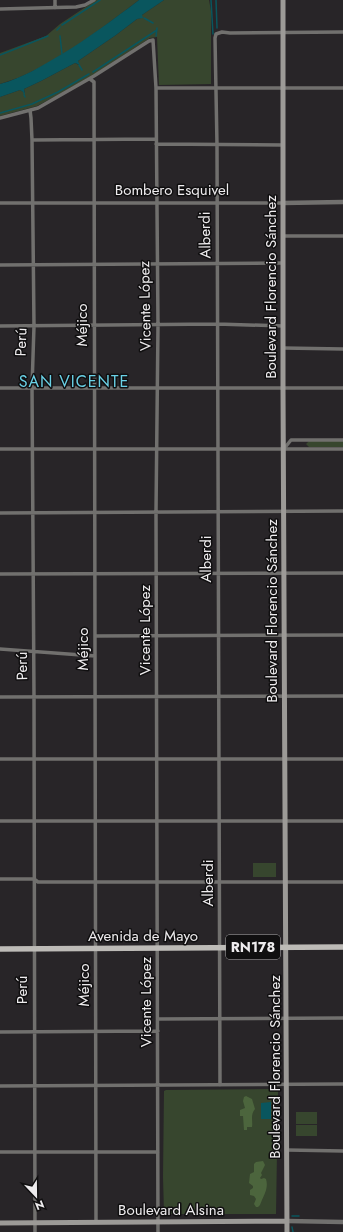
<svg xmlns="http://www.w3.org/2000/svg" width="343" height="1232" viewBox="0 0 343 1232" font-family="Jost,sans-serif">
<rect width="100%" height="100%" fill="#282528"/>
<path fill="#37462e" d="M96,0H139C98,31 49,70 0,84V53L46,36L60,24Z
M164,0H209L211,11V84L159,85L157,37L150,38L93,75L56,96L37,106L0,116V97L20,90L25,93L24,89L41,81L75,63L79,65L78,61L116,35L137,19L141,18L142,15Z
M309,441H343V447H309L306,444Z
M253,863H276V877H253Z
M273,1089L278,1090L276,1214H166L164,1212L163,1177L164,1091L166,1090Z
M296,1112H317V1124H296Z
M296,1125H317V1136H296Z"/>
<path fill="#4c653d" d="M246,1096L252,1099L255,1109C250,1115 253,1121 252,1127H247V1130H244L243,1116H240V1110L245,1108L243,1101L244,1097Z
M263,1161L265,1165L261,1173L262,1175L260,1178L261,1179L264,1178L266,1179C269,1189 263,1196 260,1205L258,1207H256L254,1204L256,1199L254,1196L250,1195V1190L253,1188V1186L249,1183L250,1174L254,1172V1164L256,1162Z"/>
<path fill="#09565e" d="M139,0H164L142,15L143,18L137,19L116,35L78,61L80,65L75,63L41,81L24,89L25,94L24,95L23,92L20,90L0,97V84C23,78 43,65 62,54C87,39 114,19 139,0Z
M271,1102V1119H261V1103Z"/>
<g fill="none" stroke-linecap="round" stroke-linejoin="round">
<path stroke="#09565e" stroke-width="1.5" d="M211,0L213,34
M216,0L217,28
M144,18L153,23
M62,25L100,0
M57,30L60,27
M60,36L62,54
M156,36L157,28
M0,55L48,36
M79,65L82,70
M93,72L157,30
M24,95L25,97
M0,113L32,104L58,92L89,74
M292,1216H299
M292,1227L293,1232"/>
<path stroke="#71706e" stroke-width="3.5" d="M55,0V8
M0,9L76,7L85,5L94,0
M90,79L94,82L96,1222
M156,88H343
M30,110L31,118L32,140L34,326L32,387L34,697L35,1232
M0,118L38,108L94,76L149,41L153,40L156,88L158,325L156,512L158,1232
M32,140L156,139
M156,144L283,145
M0,203H283
M283,236H343
M0,265L283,263
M0,326L217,324L283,326
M283,348L343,349
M0,388H343
M0,449H343
M283,450L291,440H343
M0,513L343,511
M0,574L343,573
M95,636L343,635
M0,649L95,656
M0,697L343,696
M0,759H343
M0,821H343
M0,879H34L38,882H343
M158,1019L343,1018
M0,1032L158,1031
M220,1085L217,145L215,38L216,34L222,32L230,33L343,32
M0,1086L343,1084
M287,1150L343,1151
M0,1152H158"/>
<path stroke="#71706e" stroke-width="4.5" d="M283,203L343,202
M287,1221L343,1222"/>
<path stroke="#9c9a97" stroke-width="5" d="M283,0V388L287,1232
M0,1223L287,1221"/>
<path stroke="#bdbbb7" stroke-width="5.5" d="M0,949L343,947"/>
</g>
<g text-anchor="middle" stroke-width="3" stroke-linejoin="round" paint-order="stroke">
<rect fill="#100f10" stroke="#abaaab" stroke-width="1" x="226" y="935" width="54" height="24" rx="3"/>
<g font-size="14" font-weight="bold" fill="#eeecee">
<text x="253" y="952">RN178</text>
</g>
<g font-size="15" fill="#eeecee" stroke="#100f10">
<text x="172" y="195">Bombero Esquivel</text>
<text transform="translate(205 235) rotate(-91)" y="5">Alberdi</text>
<text transform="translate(271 287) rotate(-90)" y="5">Boulevard Florencio Sánchez</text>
<text transform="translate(145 306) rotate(-91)" y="5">Vicente López</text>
<text transform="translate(82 325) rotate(-90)" y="5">Méjico</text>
<text transform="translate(21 342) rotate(-88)" y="5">Perú</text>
<text transform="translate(206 559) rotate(-90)" y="5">Alberdi</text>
<text transform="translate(272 611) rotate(-90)" y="5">Boulevard Florencio Sánchez</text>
<text transform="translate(145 630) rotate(-90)" y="5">Vicente López</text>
<text transform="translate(83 649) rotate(-90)" y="5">Méjico</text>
<text transform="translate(22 666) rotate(-91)" y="5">Perú</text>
<text transform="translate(208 883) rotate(-90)" y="5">Alberdi</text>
<text x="143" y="941">Avenida de Mayo</text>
<text transform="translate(84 985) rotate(-90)" y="5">Méjico</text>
<text transform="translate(22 990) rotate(-90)" y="5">Perú</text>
<text transform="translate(146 1002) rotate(-90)" y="5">Vicente López</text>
<text transform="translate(275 1067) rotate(-90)" y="5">Boulevard Florencio Sánchez</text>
<text x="171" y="1215">Boulevard Alsina</text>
</g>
<g font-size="16" letter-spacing="1" fill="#6ad1e6" stroke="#100f10">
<text x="74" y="387">SAN VICENTE</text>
</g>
</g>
<g transform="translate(36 1196) rotate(158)" stroke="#100f10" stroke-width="3" paint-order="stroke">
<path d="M0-3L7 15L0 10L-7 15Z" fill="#eeecee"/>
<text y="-6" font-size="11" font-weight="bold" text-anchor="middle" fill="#eeecee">N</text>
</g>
</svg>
